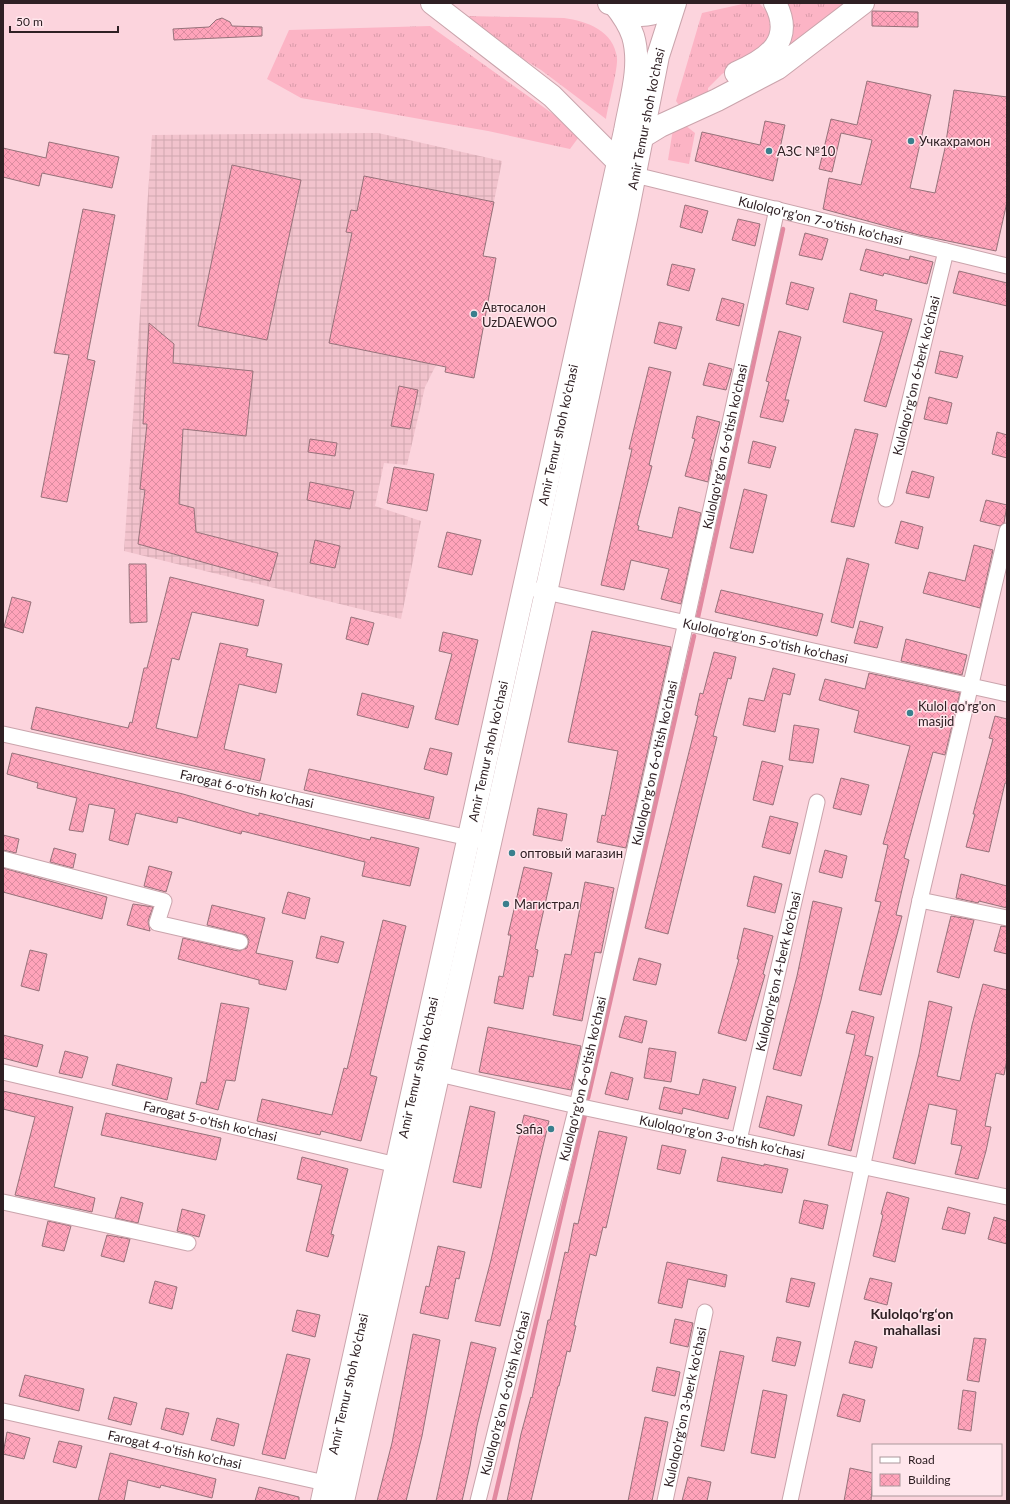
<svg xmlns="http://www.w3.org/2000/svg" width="1010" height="1504" viewBox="0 0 1010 1504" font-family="Lato,sans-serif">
<defs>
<pattern id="industrial-grid" width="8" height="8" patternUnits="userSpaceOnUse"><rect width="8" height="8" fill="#f2c3cd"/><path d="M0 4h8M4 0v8" fill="none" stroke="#d0a7b0"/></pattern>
<pattern id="grass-tufts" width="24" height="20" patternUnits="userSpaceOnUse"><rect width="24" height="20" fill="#fcb4c5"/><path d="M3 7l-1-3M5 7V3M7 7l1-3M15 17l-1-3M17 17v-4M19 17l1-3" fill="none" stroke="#d89aa9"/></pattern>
<pattern id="building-cross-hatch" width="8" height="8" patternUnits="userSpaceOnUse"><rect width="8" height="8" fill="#ffa3ba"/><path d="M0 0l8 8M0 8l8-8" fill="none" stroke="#db8ca0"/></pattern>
</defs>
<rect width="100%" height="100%" fill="#fcd4dd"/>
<path fill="url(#industrial-grid)" d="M378,133L502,161L486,242L463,237L436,365L425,387L407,465L384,463L375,506L421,521L401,619L124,551L152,135Z"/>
<path fill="url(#grass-tufts)" d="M747,3H759L768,13L770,25L769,40L760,52L722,74L708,88V97L682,109L676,101L702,13Z
M787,3H844L842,9L797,44L788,45C790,30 792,17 787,3Z
M467,16L564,18C587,21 614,31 617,58C618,69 608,106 606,119L541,70L502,46Z
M430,26L581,134L570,149L488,131L301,98L267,79L289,30Z
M685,125L695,133L689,164L668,160L673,129Z"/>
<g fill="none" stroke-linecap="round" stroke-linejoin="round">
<path stroke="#e289a0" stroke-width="4.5" d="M698,617L783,229
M588,1098L694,636
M494,1501L585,1115"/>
</g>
<path fill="url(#building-cross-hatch)" stroke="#96727a" d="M872,11L918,12V27L872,26Z
M222,18L230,22L232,26L262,27V36L174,40L173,29L209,27L216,20Z
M867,81L931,95L910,188L935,193L945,148L954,90L1007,97V202L996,251L919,235L823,209L829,178L861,185L872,140L841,133L832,172L819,169L831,119L857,125Z
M765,121L785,125L773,181L695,161L702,132L760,145Z
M49,142L119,157L112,188L42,173L39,186L3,177V148L46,158Z
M232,165L301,180L267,340L198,326Z
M364,176L494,202L483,256L496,258L474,378L445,372L446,367L329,343L352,233L346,232L351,210L357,211Z
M685,205L708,211L702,233L680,227Z
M83,209L115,215L87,359L95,361L67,502L41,497L69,355L54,353Z
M738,219L760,224L755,246L732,240Z
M805,233L828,239L822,260L799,255Z
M866,249L909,260L910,256L933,262L927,284L884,273L883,276L860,270Z
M672,264L695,269L689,291L667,285Z
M959,271L1007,283V306L953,293Z
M791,282L814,288L808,310L786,304Z
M850,293L877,300L875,310L912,319L886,407L864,401L883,332L843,322Z
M722,298L744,304L739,326L716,320Z
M659,322L682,327L676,349L654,343Z
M149,323L174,344L173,363L253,371L246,436L183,429L179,504L194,508L196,532L278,553L270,581L138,544L145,490L140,489L147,424H143Z
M779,331L801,337L785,400H789L783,422L760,417L769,382L766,381Z
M940,351L963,356L957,378L935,373Z
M709,363L732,369L726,390L703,385Z
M649,367L671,372L649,465L652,466L637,525L639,526L638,530L672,538L679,507L701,513L681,604L661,599L669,569L631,560L624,590L601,585L632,449H629Z
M399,386L418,390L410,429L391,426Z
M929,397L952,403L947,424L924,419Z
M697,416L720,422L710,460H712L708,482L685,476L695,439L692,438Z
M855,429L878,434L854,527L831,522Z
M997,432L1007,435V458L992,454Z
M310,439L337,443L335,456L308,452Z
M753,441L776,447L770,468L748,463Z
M394,467L434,474L427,511L387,503Z
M912,471L934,477L929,498L906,493Z
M310,482L354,491L350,509L307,500Z
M744,489L767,495L753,553L730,548Z
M986,500L1007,505L1004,523L1000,526L980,521Z
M901,521L923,527L918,549L895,543Z
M447,532L481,540L472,575L438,567Z
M315,540L340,546L335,568L310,563Z
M974,545L993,550L980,608L923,593L929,572L965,581Z
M847,558L869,564L853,628L831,622Z
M129,564H146L147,622L130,623Z
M170,577L264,600L258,626L192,612L179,660L172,658L156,728L197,738L220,643L248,649L246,656L282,664L276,693L239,684L225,744L224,749L265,759L260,781L31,729L36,707L128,728L130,722L132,723L144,668H147Z
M721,590L823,614L817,636L715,612Z
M12,597L31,602L23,633L4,627Z
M351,617L374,623L368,645L346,639Z
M860,621L883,627L877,648L854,643Z
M592,631L671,647L626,848L597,842L602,815L605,816L618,751L568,742Z
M443,632L478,640L458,725L435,719L452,654L439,651Z
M906,639L967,655L962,675L901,661Z
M714,652L736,657L731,679L728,678L713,736L717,737L668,934L645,928L698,716L695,715L700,693L703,694Z
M773,668L795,674L790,695L783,693L775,732L743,725L749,698L764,701Z
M869,673L960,693L945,755L933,752L904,858L909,860L896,915L902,916L881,995L859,990L881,902L875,901L888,845L883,844L910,746L854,732L859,711L819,700L825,679L865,689Z
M362,693L414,706L408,728L357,715Z
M995,716L1007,719V783H1005L989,852L966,847L975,814H973L993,739L989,738Z
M794,725L819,729L813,763L789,760Z
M430,748L452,753L447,775L424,769Z
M12,753L183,794L259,816V813L370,840L371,837L419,848L410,886L362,876L365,862L242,831L241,834L178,817L177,823L136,813L128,845L109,840L115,809L89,804L83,832L69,830L77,798L37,788L38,783L7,774Z
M762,761L783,766L773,805L753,800Z
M309,769L434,797L429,819L304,790Z
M841,778L869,785L861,815L833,808Z
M538,808L567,814L562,841L533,835Z
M770,816L798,823L790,854L762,847Z
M3,835L19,839L16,853L3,850Z
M54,848L76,854L73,868L50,862Z
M825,850L847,856L842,878L819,872Z
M149,866L172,872L166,892L144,886Z
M524,867L552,873L535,949L538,950L533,977L529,976L523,1009L494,1003L499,976L503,977L511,935H508Z
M3,868L107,897L102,919L3,892Z
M961,874L1007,886V908L979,901L978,903L956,898Z
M754,876L782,884L775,913L747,906Z
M585,882L614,888L601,953L595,952L582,1021L553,1015L565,954L571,955Z
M288,892L310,898L305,919L282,913Z
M813,901L842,908L821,1000L801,1076L773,1069L797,976Z
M133,904L153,907L148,921L150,931L127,925Z
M212,905L265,918L256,953L293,961L286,990L259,984V980L178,959L183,938L238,951L247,948L249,940L246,935L207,925Z
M951,916L974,920L959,978L937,972Z
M383,920L406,926L370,1075L377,1077L361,1141L321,1131L320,1135L257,1121L262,1099L332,1115L344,1068L347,1069Z
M1001,926L1007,927V954L994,951Z
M744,928L773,936L763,974L765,975L746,1041L718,1033L739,959H737Z
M321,936L344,942L338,963L316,958Z
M30,950L47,954L39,991L21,986Z
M639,958L661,964L656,985L633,980Z
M983,984L1007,990V1059L1004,1075L996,1073L985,1126L991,1127L986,1151L978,1179L955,1174L962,1146L951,1144L957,1110L929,1104L915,1164L893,1158L919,1054L929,1001L952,1007L937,1076L960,1081L972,1025Z
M221,1003L249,1008L235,1081L226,1080L218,1110L196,1104L201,1082L206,1083Z
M852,1011L874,1017L865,1055L873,1057L851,1151L828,1145L855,1035L846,1033Z
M625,1016L647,1021L642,1043L619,1037Z
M488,1027L581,1046L571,1090L479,1072Z
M3,1035L43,1045L37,1067L3,1058Z
M649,1048L676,1052L671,1082L644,1078Z
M65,1051L88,1057L82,1078L59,1073Z
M117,1064L172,1078L167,1100L112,1085Z
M611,1072L633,1078L628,1100L605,1094Z
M703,1079L736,1087L728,1119L683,1108L682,1114L659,1109L664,1087L699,1095Z
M3,1091L73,1107L54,1187L95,1198L92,1212L15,1195L35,1117L3,1109Z
M767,1096L802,1105L794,1136L759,1127Z
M470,1106L495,1112L481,1188L453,1182Z
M106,1113L221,1138L216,1160L101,1135Z
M524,1115L549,1121L500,1326L475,1321L491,1260Z
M599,1131L627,1137L606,1228L603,1227L596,1256L590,1254L574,1325L576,1326L570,1352L567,1351L559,1386H558L531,1501H507L521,1434L531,1397L532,1398L548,1320H550L565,1252L568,1253L574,1223L578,1224Z
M662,1145L686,1150L680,1174L657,1169Z
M302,1157L348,1169L331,1234L334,1235L328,1257L306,1251L322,1185L297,1179Z
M722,1157L764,1166V1164L788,1169L782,1193L717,1181Z
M887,1192L909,1198L895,1262L873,1256L883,1215L881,1214Z
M121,1197L143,1203L138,1223L115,1218Z
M804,1200L828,1205L823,1229L799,1223Z
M948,1207L970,1213L965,1234L942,1229Z
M182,1209L205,1215L199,1237L177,1231Z
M994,1217L1007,1221V1244L988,1239Z
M48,1221L71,1226L64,1251L42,1246Z
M107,1235L130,1239L124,1262L101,1256Z
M438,1246L465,1252L459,1279L456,1278L448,1319L420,1313L426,1286L429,1287Z
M667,1262L727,1275L725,1287L688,1279L682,1308L658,1303Z
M791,1278L815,1283L809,1307L786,1302Z
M870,1278L892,1283L887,1305L864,1299Z
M155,1281L177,1287L172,1309L149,1303Z
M297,1310L320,1315L315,1337L292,1331Z
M675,1319L693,1323L688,1347L670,1343Z
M413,1334L440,1340L422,1436L406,1501H377L392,1443Z
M777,1337L801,1342L795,1366L772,1361Z
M974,1338L986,1339L979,1382L967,1380Z
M855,1341L877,1347L872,1368L849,1363Z
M471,1342L496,1348L477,1426L470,1466L462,1501H436Z
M720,1351L744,1356L724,1451L701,1446Z
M287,1354L310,1359L285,1459L262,1454Z
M657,1367L680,1372L675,1396L652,1391Z
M25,1375L84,1389L79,1411L19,1396Z
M763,1390L787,1395L775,1458L751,1453Z
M963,1390L976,1392L971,1431L958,1429Z
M843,1394L865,1400L860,1422L837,1416Z
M114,1397L137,1403L131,1425L108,1419Z
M166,1408L189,1413L183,1435L161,1429Z
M645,1417L668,1422L652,1501H628Z
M217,1418L239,1424L234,1446L211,1440Z
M7,1432L30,1438L24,1459L3,1454Z
M59,1441L82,1446L76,1468L53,1462Z
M110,1453L216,1479L212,1498L161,1485L160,1488L128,1480L124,1501H98Z
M850,1468L873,1473L871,1501H844Z
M688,1477L711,1482L707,1501H682Z
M259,1487L299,1497V1501H255Z"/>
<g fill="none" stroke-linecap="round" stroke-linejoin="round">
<g stroke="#caa4ac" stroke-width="17">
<g id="minor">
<path id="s1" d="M635,175L1007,266"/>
<path id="s2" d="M886,499L946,251"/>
<path id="s3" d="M537,590L1007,694"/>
<path id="s4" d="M3,734L478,840"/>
<path d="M3,859L164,901L157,923L240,942"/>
<path d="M920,900L1007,918"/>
<path id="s5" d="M3,1072L405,1167"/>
<path id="s6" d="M439,1074L577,1106L1007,1197"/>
<path id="s7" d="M739,1140L817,802"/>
<path d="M3,1202L188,1243"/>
<path id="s8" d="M3,1411L334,1485"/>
<path id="s9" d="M478,1501L577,1106L686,622L777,209"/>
<path id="s10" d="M665,1501L705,1312"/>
<path d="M790,1501L920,900L1007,531"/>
</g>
</g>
<g stroke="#caa4ac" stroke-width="24">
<g id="primary">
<path id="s11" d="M322,1501L625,131C630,102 642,66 633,36C629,24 622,14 614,4"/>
<path id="s12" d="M343,1501L546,592L627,214L658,56L675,3"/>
</g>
</g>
<g stroke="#caa4ac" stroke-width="24">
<path id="trunk" d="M432,3L552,96L618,162
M609,3C617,5 622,10 629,13C644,18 661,13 673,3
M736,73C768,59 795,41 775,3
M642,137L660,126L717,100L778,68L863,3"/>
</g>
<use href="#minor" stroke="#fff" stroke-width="15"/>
<use href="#primary" stroke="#fff" stroke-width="22"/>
<use href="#trunk" stroke="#fff" stroke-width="22"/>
</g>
<g fill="#3a7f8d" stroke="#ffe6ec" stroke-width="1.5">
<circle cx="911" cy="141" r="4"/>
<circle cx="769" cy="151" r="4"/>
<circle cx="474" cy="314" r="4"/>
<circle cx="910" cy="713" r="4"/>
<circle cx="512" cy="853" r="4"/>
<circle cx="506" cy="904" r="4"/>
<circle cx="551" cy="1129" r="4"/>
</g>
<g text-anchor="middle" stroke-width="3" stroke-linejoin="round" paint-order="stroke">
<g font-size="13" fill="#2f2024" stroke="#ffe6ec">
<text dy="5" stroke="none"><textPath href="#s12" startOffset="1415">Amir Temur shoh ko'chasi</textPath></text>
<text dy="5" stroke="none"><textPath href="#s1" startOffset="191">Kulolqo'rg'on 7-o'tish ko'chasi</textPath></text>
<text dy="5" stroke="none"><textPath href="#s2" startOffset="127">Kulolqo'rg'on 6-berk ko'chasi</textPath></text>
<text dy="5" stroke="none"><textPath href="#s11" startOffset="1092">Amir Temur shoh ko'chasi</textPath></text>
<text dy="5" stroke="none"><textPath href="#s9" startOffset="1083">Kulolqo'rg'on 6-o'tish ko'chasi</textPath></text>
<text dy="5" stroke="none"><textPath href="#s3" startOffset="234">Kulolqo'rg'on 5-o'tish ko'chasi</textPath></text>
<text dy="5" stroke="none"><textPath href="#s11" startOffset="768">Amir Temur shoh ko'chasi</textPath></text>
<text dy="5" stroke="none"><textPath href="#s9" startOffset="759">Kulolqo'rg'on 6-o'tish ko'chasi</textPath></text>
<text dy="5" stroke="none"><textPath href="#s4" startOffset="250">Farogat 6-o'tish ko'chasi</textPath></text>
<text dy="5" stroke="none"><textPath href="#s7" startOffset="173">Kulolqo'rg'on 4-berk ko'chasi</textPath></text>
<text dy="5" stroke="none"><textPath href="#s11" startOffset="444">Amir Temur shoh ko'chasi</textPath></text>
<text dy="5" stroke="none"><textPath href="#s9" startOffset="435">Kulolqo'rg'on 6-o'tish ko'chasi</textPath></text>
<text dy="5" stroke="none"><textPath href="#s5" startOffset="213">Farogat 5-o'tish ko'chasi</textPath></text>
<text dy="5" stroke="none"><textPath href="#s6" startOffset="290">Kulolqo'rg'on 3-o'tish ko'chasi</textPath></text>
<text dy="5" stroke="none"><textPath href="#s11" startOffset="120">Amir Temur shoh ko'chasi</textPath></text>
<text dy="5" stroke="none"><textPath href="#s9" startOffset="111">Kulolqo'rg'on 6-o'tish ko'chasi</textPath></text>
<text dy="5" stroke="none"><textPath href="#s10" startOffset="96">Kulolqo'rg'on 3-berk ko'chasi</textPath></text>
<text dy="5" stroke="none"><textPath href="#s8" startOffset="176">Farogat 4-o'tish ko'chasi</textPath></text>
</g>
<g font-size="13" fill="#2f2024" stroke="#ffe6ec" text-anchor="start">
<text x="919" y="146">Учкахрамон</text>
<text x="777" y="156">АЗС №10</text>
<text x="482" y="312">Автосалон<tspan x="482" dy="15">UzDAEWOO</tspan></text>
<text x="918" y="711">Kulol qo'rg'on<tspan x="918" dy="15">masjid</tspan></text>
<text x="520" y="858">оптовый магазин</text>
<text x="514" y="909">Магистрал</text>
<text x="543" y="1134" text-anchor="end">Safia</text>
</g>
<g font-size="14" font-weight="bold" fill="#2f2024" stroke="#ffe6ec">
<text x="912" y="1319">Kulolqoʻrgʻon<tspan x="912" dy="16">mahallasi</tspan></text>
</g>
</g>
<rect width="1010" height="1504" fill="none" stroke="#2f2024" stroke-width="8"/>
<rect x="872" y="1444" width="130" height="52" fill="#ffe6ec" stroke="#ac979c"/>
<rect x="880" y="1457" width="20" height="6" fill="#ffffff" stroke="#ac979c"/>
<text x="908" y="1464" font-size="12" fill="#2f2024">Road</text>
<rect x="880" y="1474" width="20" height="12" fill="url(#building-cross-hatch)" stroke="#ac979c"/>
<text x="908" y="1484" font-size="12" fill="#2f2024">Building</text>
<path d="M10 26v6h108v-6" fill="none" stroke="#2f2024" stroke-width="2"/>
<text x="16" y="26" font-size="12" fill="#2f2024" stroke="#ffe6ec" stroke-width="3" paint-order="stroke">50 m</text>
</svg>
